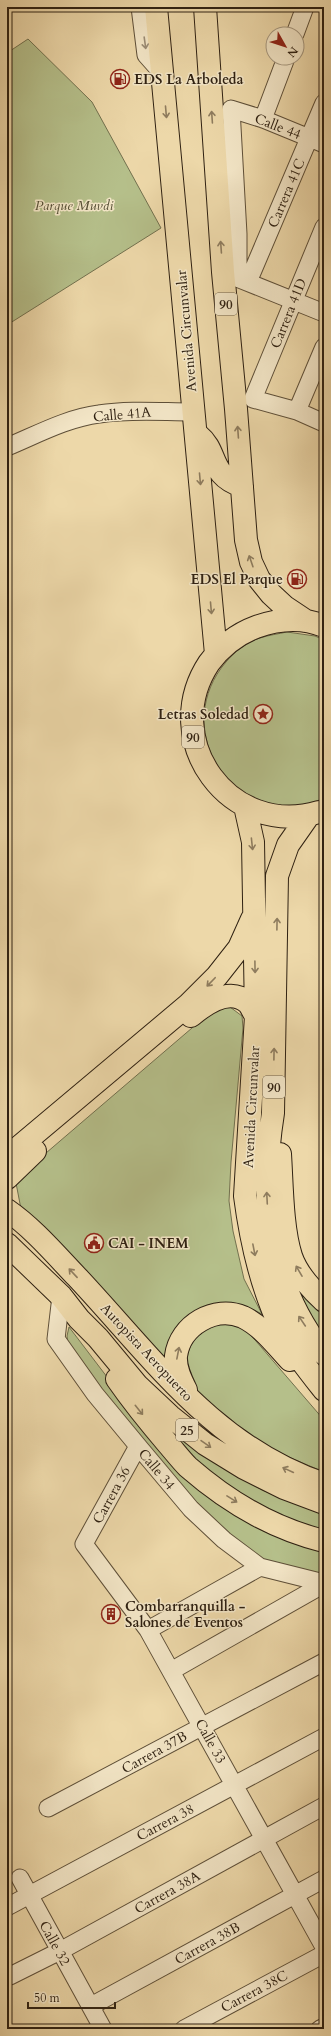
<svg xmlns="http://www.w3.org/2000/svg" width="331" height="2036" viewBox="0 0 331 2036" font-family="Cardo,serif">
<rect width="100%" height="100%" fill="#edd8a9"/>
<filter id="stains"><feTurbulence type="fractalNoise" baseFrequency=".005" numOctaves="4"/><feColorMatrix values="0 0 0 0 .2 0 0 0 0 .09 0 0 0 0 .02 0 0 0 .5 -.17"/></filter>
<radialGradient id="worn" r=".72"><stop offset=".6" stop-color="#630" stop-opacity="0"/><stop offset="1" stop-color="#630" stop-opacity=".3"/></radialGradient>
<path fill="#b5bf8a" stroke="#72704e" d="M28,39L92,102L161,228L7,325V53Z
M287,632L315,636L324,640V798C319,800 313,803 307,804C225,820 172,725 226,662C234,652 247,642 260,638C269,635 278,634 287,632Z
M230,1007L242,1016L243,1028L231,1162L229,1201L233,1231L244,1279L262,1314C239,1302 229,1301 204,1308L168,1367L21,1209L16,1183L25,1171L213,1010Z
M295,1281L324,1314V1341L303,1310Z
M224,1323L243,1328L249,1333L324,1420V1472C303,1463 282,1455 263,1444C245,1434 203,1401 193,1385C188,1377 186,1362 188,1353C193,1335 207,1327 224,1323Z
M69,1327L155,1440L324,1551V1579L253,1558L229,1539L164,1469L68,1345L67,1336Z
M171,1422L232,1472L262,1490L324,1515V1534L300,1527L217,1483L159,1424Z"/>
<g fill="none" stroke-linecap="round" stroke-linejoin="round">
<g stroke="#5e4f38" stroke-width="19">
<path id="minor" d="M140,7L146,55L162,73
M295,34L305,7
M263,119L286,58
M237,278L324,313
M238,278V234L231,109L263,119L324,144
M248,282L324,103
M253,399L324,227
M253,399L297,411L324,423
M297,411L324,347
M7,447C36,435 67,418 99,414C130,409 162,412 193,412
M61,1296L56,1339L95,1394L138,1446L191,1509L224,1540L260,1567L324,1583
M138,1446L84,1544L148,1630L324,1947
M148,1630L260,1567
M171,1671L324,1584
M48,1808L324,1662
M20,1878L103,2029
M7,1907L324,1737
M10,1976L60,1951L324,1806
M91,2006L324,1879
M184,2029L324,1954
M320,2029L324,2027"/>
</g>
<g stroke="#2f2112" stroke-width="24">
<path id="highway" d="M156,7L216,654
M205,7L223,272L236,409L246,540L251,562L259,579L271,594L285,607L306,621
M198,435C219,452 208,475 242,486
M245,806L253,842L256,1016L245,1196C251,1242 261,1288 282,1330C293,1351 309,1371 324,1390
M319,812C230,839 158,740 209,663C221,647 237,634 256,627C278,619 302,617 324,626
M309,815L288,845L277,876L273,1113C259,1200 268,1283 324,1354
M191,1016C205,1004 230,986 248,1003C251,1006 253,1012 256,1016
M280,1154C282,1185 282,1228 291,1256C297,1274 311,1289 324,1301
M7,1157L188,1005L217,976L239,948L252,919
M7,1178L35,1151
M7,1210C33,1228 55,1254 77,1277C152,1357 215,1448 324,1484
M7,1244L61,1296L79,1319L98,1338L137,1385L170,1416L205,1444L244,1468L284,1488L324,1503
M117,1379C133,1402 150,1423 168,1444C175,1452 181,1460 188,1467C227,1501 274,1529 324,1541
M186,1390C181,1380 175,1368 176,1356C180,1325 215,1305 243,1317C262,1326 276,1345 290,1360"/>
</g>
<use href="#minor" stroke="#f3e6c7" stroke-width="17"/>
<use href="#highway" stroke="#edd8a9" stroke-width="22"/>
</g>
<defs><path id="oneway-shaft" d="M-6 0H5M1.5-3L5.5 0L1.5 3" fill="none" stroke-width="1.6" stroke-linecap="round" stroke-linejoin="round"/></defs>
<use stroke="#9b8d76" href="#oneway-shaft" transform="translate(145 43) rotate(82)"/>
<g stroke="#8e7c5e">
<use href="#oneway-shaft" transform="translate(166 112) rotate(85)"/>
<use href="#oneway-shaft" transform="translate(212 117) rotate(-94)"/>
<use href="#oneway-shaft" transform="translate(221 247) rotate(-94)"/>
<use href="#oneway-shaft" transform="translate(238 432) rotate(-94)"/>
<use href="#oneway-shaft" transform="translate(200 479) rotate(85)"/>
<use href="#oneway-shaft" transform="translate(251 561) rotate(-109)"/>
<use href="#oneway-shaft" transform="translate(211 608) rotate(85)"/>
<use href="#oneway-shaft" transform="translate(252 844) rotate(84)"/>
<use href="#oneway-shaft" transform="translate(277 924) rotate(-89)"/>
<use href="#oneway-shaft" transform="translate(255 967) rotate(89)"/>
<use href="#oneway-shaft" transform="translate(211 982) rotate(134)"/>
<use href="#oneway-shaft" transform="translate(274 1054) rotate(-89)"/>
<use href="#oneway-shaft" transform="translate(267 1198) rotate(-93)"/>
<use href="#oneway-shaft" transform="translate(254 1250) rotate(79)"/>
<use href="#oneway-shaft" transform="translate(299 1271) rotate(-120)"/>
<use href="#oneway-shaft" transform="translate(73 1273) rotate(-133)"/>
<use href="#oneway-shaft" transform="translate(302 1321) rotate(-124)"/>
<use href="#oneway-shaft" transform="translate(178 1353) rotate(-79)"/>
<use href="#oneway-shaft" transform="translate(139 1410) rotate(51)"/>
<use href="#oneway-shaft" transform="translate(206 1444) rotate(35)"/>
<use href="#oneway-shaft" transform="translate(288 1470) rotate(-155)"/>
<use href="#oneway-shaft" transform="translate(232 1499) rotate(32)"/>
</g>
<defs>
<g id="fuel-ring" transform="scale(1)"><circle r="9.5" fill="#f3e6c7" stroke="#8f2418" stroke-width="1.5"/><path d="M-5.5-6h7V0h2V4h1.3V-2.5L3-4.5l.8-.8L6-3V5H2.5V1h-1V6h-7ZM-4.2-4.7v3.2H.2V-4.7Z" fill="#8f2418"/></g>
<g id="sight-ring" transform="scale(1)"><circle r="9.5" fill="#f3e6c7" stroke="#8f2418" stroke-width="1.5"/><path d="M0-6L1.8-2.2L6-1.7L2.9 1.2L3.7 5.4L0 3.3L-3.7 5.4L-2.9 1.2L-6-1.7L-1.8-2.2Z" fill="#8f2418"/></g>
<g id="civic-ring" transform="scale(1)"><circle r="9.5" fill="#f3e6c7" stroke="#8f2418" stroke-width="1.5"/><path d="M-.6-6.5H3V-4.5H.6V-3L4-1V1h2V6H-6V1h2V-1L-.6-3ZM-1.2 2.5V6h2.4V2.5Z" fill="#8f2418"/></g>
<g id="building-ring" transform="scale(1)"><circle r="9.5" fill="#f3e6c7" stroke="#8f2418" stroke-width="1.5"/><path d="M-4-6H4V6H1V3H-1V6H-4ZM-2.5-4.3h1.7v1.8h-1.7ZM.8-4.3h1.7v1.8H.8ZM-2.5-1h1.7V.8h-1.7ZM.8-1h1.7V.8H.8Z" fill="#8f2418"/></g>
</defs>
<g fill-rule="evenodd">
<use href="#fuel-ring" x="120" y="79"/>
<use href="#fuel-ring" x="297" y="579"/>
<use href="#sight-ring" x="263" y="714"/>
<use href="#civic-ring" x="94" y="1243"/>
<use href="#building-ring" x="111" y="1614"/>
</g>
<g text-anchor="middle" stroke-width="3" stroke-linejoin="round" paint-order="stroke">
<g fill="#f3e6c7" stroke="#6a5c48" stroke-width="1">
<rect x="215" y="293" width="22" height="22" rx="3"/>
<rect x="182" y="726" width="22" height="22" rx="3"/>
<rect x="263" y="1076" width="22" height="22" rx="3"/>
<rect x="176" y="1419" width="22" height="22" rx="3"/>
</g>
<g font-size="13" font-weight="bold" fill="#2f2112">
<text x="226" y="309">90</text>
<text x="193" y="742">90</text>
<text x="274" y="1092">90</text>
<text x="187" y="1435">25</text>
</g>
<g font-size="14" font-weight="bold" fill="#2f2112" stroke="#f3e6c7" text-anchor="start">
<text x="134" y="84">EDS La Arboleda</text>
<text x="283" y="584" text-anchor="end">EDS El Parque</text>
<text x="249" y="719" text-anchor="end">Letras Soledad</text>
<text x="108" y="1248">CAI - INEM</text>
<text x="125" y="1611">Combarranquilla -<tspan x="125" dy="16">Salones de Eventos</tspan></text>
</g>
<g font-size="14" fill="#2f2112" stroke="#f3e6c7">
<text transform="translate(278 126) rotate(21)" y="5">Calle 44</text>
<text transform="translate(286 193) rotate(-67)" y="5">Carrera 41C</text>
<text transform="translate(288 313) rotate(-68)" y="5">Carrera 41D</text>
<text transform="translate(186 331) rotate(-95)" y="5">Avenida Circunvalar</text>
<text transform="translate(122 414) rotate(-5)" y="5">Calle 41A</text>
<text transform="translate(251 1107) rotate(-87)" y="5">Avenida Circunvalar</text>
<text transform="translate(147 1352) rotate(47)" y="5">Autopista Aeropuerto</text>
<text transform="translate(157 1469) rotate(50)" y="5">Calle 34</text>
<text transform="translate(111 1495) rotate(-61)" y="5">Carrera 36</text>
<text transform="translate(211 1741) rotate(61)" y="5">Calle 33</text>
<text transform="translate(154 1752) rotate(-29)" y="5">Carrera 37B</text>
<text transform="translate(165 1822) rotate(-28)" y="5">Carrera 38</text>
<text transform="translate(167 1892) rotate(-29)" y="5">Carrera 38A</text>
<text transform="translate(55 1943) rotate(61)" y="5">Calle 32</text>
<text transform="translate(207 1943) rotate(-29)" y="5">Carrera 38B</text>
<text transform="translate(254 1991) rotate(-28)" y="5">Carrera 38C</text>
</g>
<g font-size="14" font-style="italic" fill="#575036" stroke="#f3e6c7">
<text x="74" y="210">Parque Muvdi</text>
</g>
</g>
<rect width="331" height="2036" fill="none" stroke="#edd8a9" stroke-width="24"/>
<rect x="8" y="8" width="315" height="2020" fill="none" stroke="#2f2112" stroke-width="2"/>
<rect x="12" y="12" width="307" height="2012" fill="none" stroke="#2f2112"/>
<g transform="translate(285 46) rotate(129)"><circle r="19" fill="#f3e6c7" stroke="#a5977f"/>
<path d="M0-3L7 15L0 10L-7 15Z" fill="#8f2418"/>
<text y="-6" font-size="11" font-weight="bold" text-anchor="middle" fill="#2f2112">N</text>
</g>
<path d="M28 2002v6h87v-6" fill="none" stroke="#2f2112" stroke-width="2"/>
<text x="34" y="2002" font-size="12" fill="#2f2112" stroke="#f3e6c7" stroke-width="3" paint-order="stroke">50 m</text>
<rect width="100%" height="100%" filter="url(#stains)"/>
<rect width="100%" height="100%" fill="url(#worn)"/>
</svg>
